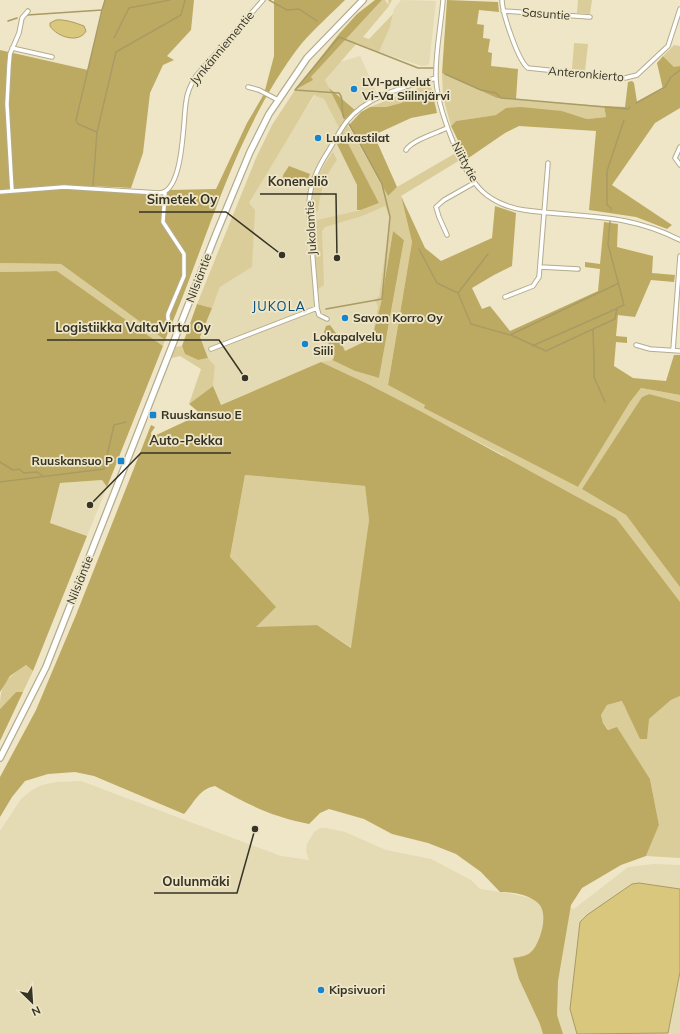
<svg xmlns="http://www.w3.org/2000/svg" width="680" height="1034" viewBox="0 0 680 1034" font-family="Mulish,sans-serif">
<rect width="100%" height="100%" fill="#eee6c7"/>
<path fill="#e4dab3" d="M401,0L436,1L429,65L422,66L379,52L390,27L394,9Z
M360,56L379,98L356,111L335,140L357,185V210L362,216L385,205L390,217L379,296L375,301L378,306L372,338L347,350L332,360L321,362L220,405L213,386L215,366L208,358L200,337L220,287L252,267L249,203L293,129L325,80L340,62Z
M102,480L107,487L87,536L50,523L60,483Z
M81,781L281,856L309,860L306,851L307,844L314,832L320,828H326L345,832L386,850L431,859L471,880L480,889L513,894L574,909L628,867L654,864L680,865V1034H0V831L21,799L32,790L42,785L57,782Z"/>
<path fill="#dacd9a" d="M382,0H385L389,5L388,0H392L389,6L363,37L369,39L393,14L390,27L379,52L357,43L325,80L346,122L388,196L397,187L454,154L457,153L460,160L401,196L412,242L388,385L578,487L630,402L641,388L680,395V402L649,394L642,397L623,428L608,503L626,515L637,530L680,457V606L616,518L528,470L511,469L503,455L366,383L321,362L332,360L355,371L379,378L404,240L393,231L381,303L372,338L378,306L375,301L379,296L390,217L385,206L362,216L325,227L322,231L324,285L318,289L313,221L361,210L379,203L324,99L314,95L249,203L255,210L252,267L220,287L212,308L197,304L256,158L272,125L295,90L312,80L311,77Z
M578,0H592L590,14L577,13Z
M574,43L588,44L585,71L572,69Z
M674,45L680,46V67H674L663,56Z
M442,73L498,98L604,106L606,117L587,119L562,111L496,115L456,121L451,126L443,97Z
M428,84L431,85L432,91L401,103L386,107H370Z
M333,152L337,160C325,175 320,192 318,211L315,212C307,193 322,167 333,152Z
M0,263L61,264L165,340L163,346L57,271L0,272Z
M182,346L185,354L198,360L208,358L215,366L213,386L189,404L201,369L180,356L168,359L173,347Z
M245,475L365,486L369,520L352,648L317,625L255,628L230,557Z
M26,665L33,671L23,692H16L0,709C0,683 6,679 26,665Z
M680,696V858L646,856L659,825L650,779L617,728L609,730L603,723L601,715L607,705L623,701L625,708L649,719L671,700Z"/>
<path fill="#bdaa62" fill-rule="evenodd" d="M105,0H194L191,30L167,56L174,60L163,65L150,93L143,153L131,188C91,185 53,186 12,189V190L64,187L159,193L169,190L216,189L247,123L264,94L274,56V0H345C331,14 315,28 302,43C234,130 208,241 165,340L61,264L0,263V50L88,70Z
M375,0H382L311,77L313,80L295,90L339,34L357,14Z
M447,0L498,2L499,12L479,10L477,24L484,25L483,38L490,39L488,52L492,53L491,66L518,69L516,99L497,98L442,73Z
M663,56L674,67L680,66V108L655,123L612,185L672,225L667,229L636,217L589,210L596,131L519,126L505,133L467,159L451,126L456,121L496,115L506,108L521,107L562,111L587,119L606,117L604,106L625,107L628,82L632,81L634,83L637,102L663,89L657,63Z
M329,88L356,111L346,122Z
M432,91L437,113L411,118L374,135L397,187L388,196L349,125L361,112L370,107H386L401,103Z
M341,130L379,203L361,210H357V185L335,140Z
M289,166L310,174L305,187L283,179V175Z
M401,196L425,248L441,261L492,238L495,206L516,213L512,266L494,275L472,288L482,309L490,306L510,331L598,291L600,269L585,267V262L600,264L604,222L618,224L617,247L653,256L652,273L675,275L674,282L651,280L635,317L618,315L616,336L627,337V343L616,342L614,366L633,378L666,381L674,355H680V395L641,388L630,402L578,487L424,408L425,405L388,385L412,242Z
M393,231L404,240L379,378L355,371L332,360L334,358L324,332L326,326L330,325L338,336L345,351L372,338L381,303Z
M57,271L163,346L107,487L102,480L60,483L50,523L87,536L33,671L26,665L10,676L0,692V272Z
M197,304L212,308L200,337L208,358L198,360L185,354L182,346Z
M321,362L366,383L422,412L616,518L680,602V696L671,700L649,719L647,739H640L622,701L607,705L601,715L603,723L608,730L617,727L650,779L659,825L646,856L621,865L582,888L571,905L558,981L557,1015L563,1034H543L540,1024L519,979L513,958C520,957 528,956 533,950C541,940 549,913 538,903C528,894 512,892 500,892L481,872L456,854L428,843L392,834L364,819L329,809L320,813L309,824C270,816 249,805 215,786C199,789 194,803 184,814L94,776L75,772L48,774L25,781L12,797L0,817V777L36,710L76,615L151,425L155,427L151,433L152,437L201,414L189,404L213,386L221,405ZM245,475L365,486L369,520L351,648L317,625L256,627L276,607L230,557Z
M649,394L680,402V587L626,515L582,489L642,397Z
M16,692H23L0,741V709Z"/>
<path fill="#dac77e" stroke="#a99b64" d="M56,20C65,19 76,23 84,26L86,31C79,44 57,37 50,26V23Z
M639,883L680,889V972L668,1033L577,1034L570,1009L580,922L587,915L632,884Z"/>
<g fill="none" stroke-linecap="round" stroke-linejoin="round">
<path stroke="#a99b64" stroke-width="1.5" d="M269,0L287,10L299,9L317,21
M102,10L105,0
M27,15L102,10L76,120L78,124L97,132L93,185
M8,21L17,18
M114,38L129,8L170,0
M445,74L481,90L496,93L501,98L628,109L630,107
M295,90L339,37L418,68H433
M295,90L339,93C345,99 340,110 344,118
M636,103L665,87L671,77L680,70
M97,132L116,52L181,15L185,0
M611,210V208L607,205V171L624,120
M419,249L437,283L458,293
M488,254L458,293L471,324L510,335L619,283
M326,309L382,299L390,217L382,184L349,124
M511,335L546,351L593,329
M532,346L616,309
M605,402L594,377C595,373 593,337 593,329L615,319L617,308L624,305L608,244L610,221
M0,462L13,470L19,469L24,473L37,472L43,476
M0,482L104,469L114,425L126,422"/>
<g stroke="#b4ac8e" stroke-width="5.5">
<path id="street" d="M443,0C441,26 435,53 436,78C437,107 461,172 483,192C493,201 509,208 524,210C581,218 625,212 680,240
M502,0C502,12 518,61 528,68L625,78L637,75L668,46L680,9
M503,11L590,17
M12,48L52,57
M248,87L259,90L278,100
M680,147L675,158L680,165
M406,150C412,140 437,133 447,128
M12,191L7,104L9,65L10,54L19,33L22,18L28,11
M0,192L64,187L159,193C184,193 183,120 186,102C187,92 191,84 196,76L263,0
M165,193L163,222L184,254V276L168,314C167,324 171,326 179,330
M447,235L439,217L436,207L444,200L474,183
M541,267L578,269
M505,297L533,286L539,277L548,163
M327,319L319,315L317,308L309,212C308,188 316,170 329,150C335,140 340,130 347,121C368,95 405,87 436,78
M636,345L650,349L680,351
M211,349L317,308
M673,350L680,256"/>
</g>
<g stroke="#b4ac8e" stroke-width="8">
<path id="primary" d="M0,758L46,667L216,234L250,152L269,114L307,58L363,0"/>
</g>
<use href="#street" stroke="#fff" stroke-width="3.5"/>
<use href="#primary" stroke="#fff" stroke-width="5.5"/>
</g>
<g fill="#1585cf" stroke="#eee6c7" stroke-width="1.5">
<circle cx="354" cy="89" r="4"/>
<circle cx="318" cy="138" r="4"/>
<circle cx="345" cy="318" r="4"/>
<circle cx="305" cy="344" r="4"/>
<rect x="149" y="411" width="8" height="8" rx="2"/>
<rect x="117" y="457" width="8" height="8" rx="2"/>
<circle cx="321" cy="990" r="4"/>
</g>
<g text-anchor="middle" stroke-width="3.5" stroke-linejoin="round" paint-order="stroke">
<g font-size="12" fill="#363327" stroke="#eee6c7">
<text transform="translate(546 14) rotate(4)" y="4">Sasuntie</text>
<text transform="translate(222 48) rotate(-50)" y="4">Jynkänniementie</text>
<text transform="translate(586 74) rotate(5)" y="4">Anteronkierto</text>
<text transform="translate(465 162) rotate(62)" y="4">Niittytie</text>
<text transform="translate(311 228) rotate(-93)" y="4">Jukolantie</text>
<text transform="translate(199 278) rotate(-69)" y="4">Nilsiäntie</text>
<text transform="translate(80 580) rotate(-68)" y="4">Nilsiäntie</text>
</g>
<g font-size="12" font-weight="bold" fill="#363327" stroke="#eee6c7" text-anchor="start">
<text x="362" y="86">LVI-palvelut<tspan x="362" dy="14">Vi-Va Siilinjärvi</tspan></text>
<text x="326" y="142">Luukastilat</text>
<text x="353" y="322">Savon Korro Oy</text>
<text x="313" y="341">Lokapalvelu<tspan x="313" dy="14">Siili</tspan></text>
<text x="161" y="419">Ruuskansuo E</text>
<text x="113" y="465" text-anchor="end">Ruuskansuo P</text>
<text x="329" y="994">Kipsivuori</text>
</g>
<g font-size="13" letter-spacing="1" fill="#054d7c" stroke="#eee6c7">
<text x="279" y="311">JUKOLA</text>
</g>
</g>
<path fill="none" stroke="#363327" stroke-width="1.5" d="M337 258L336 194H260M282 255L226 212H139M245 378L219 340H47M90 505L141 453H231M255 829L237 893H154"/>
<g fill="#363327" stroke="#eee6c7" stroke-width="1.5">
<circle cx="337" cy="258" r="4"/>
<circle cx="282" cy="255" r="4"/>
<circle cx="245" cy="378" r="4"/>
<circle cx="90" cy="505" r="4"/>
<circle cx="255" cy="829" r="4"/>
</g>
<g font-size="13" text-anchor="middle" font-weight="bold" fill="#363327" stroke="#eee6c7" stroke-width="3.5" stroke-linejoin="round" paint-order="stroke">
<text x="298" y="186">Koneneliö</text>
<text x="182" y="204">Simetek Oy</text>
<text x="133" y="332">Logistiikka ValtaVirta Oy</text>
<text x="186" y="445">Auto-Pekka</text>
<text x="196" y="886">Oulunmäki</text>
</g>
<g transform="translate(32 1002) rotate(155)" stroke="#eee6c7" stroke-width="3" paint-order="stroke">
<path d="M0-3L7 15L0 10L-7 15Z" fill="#363327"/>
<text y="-6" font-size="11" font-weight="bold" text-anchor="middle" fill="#363327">N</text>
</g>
</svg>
